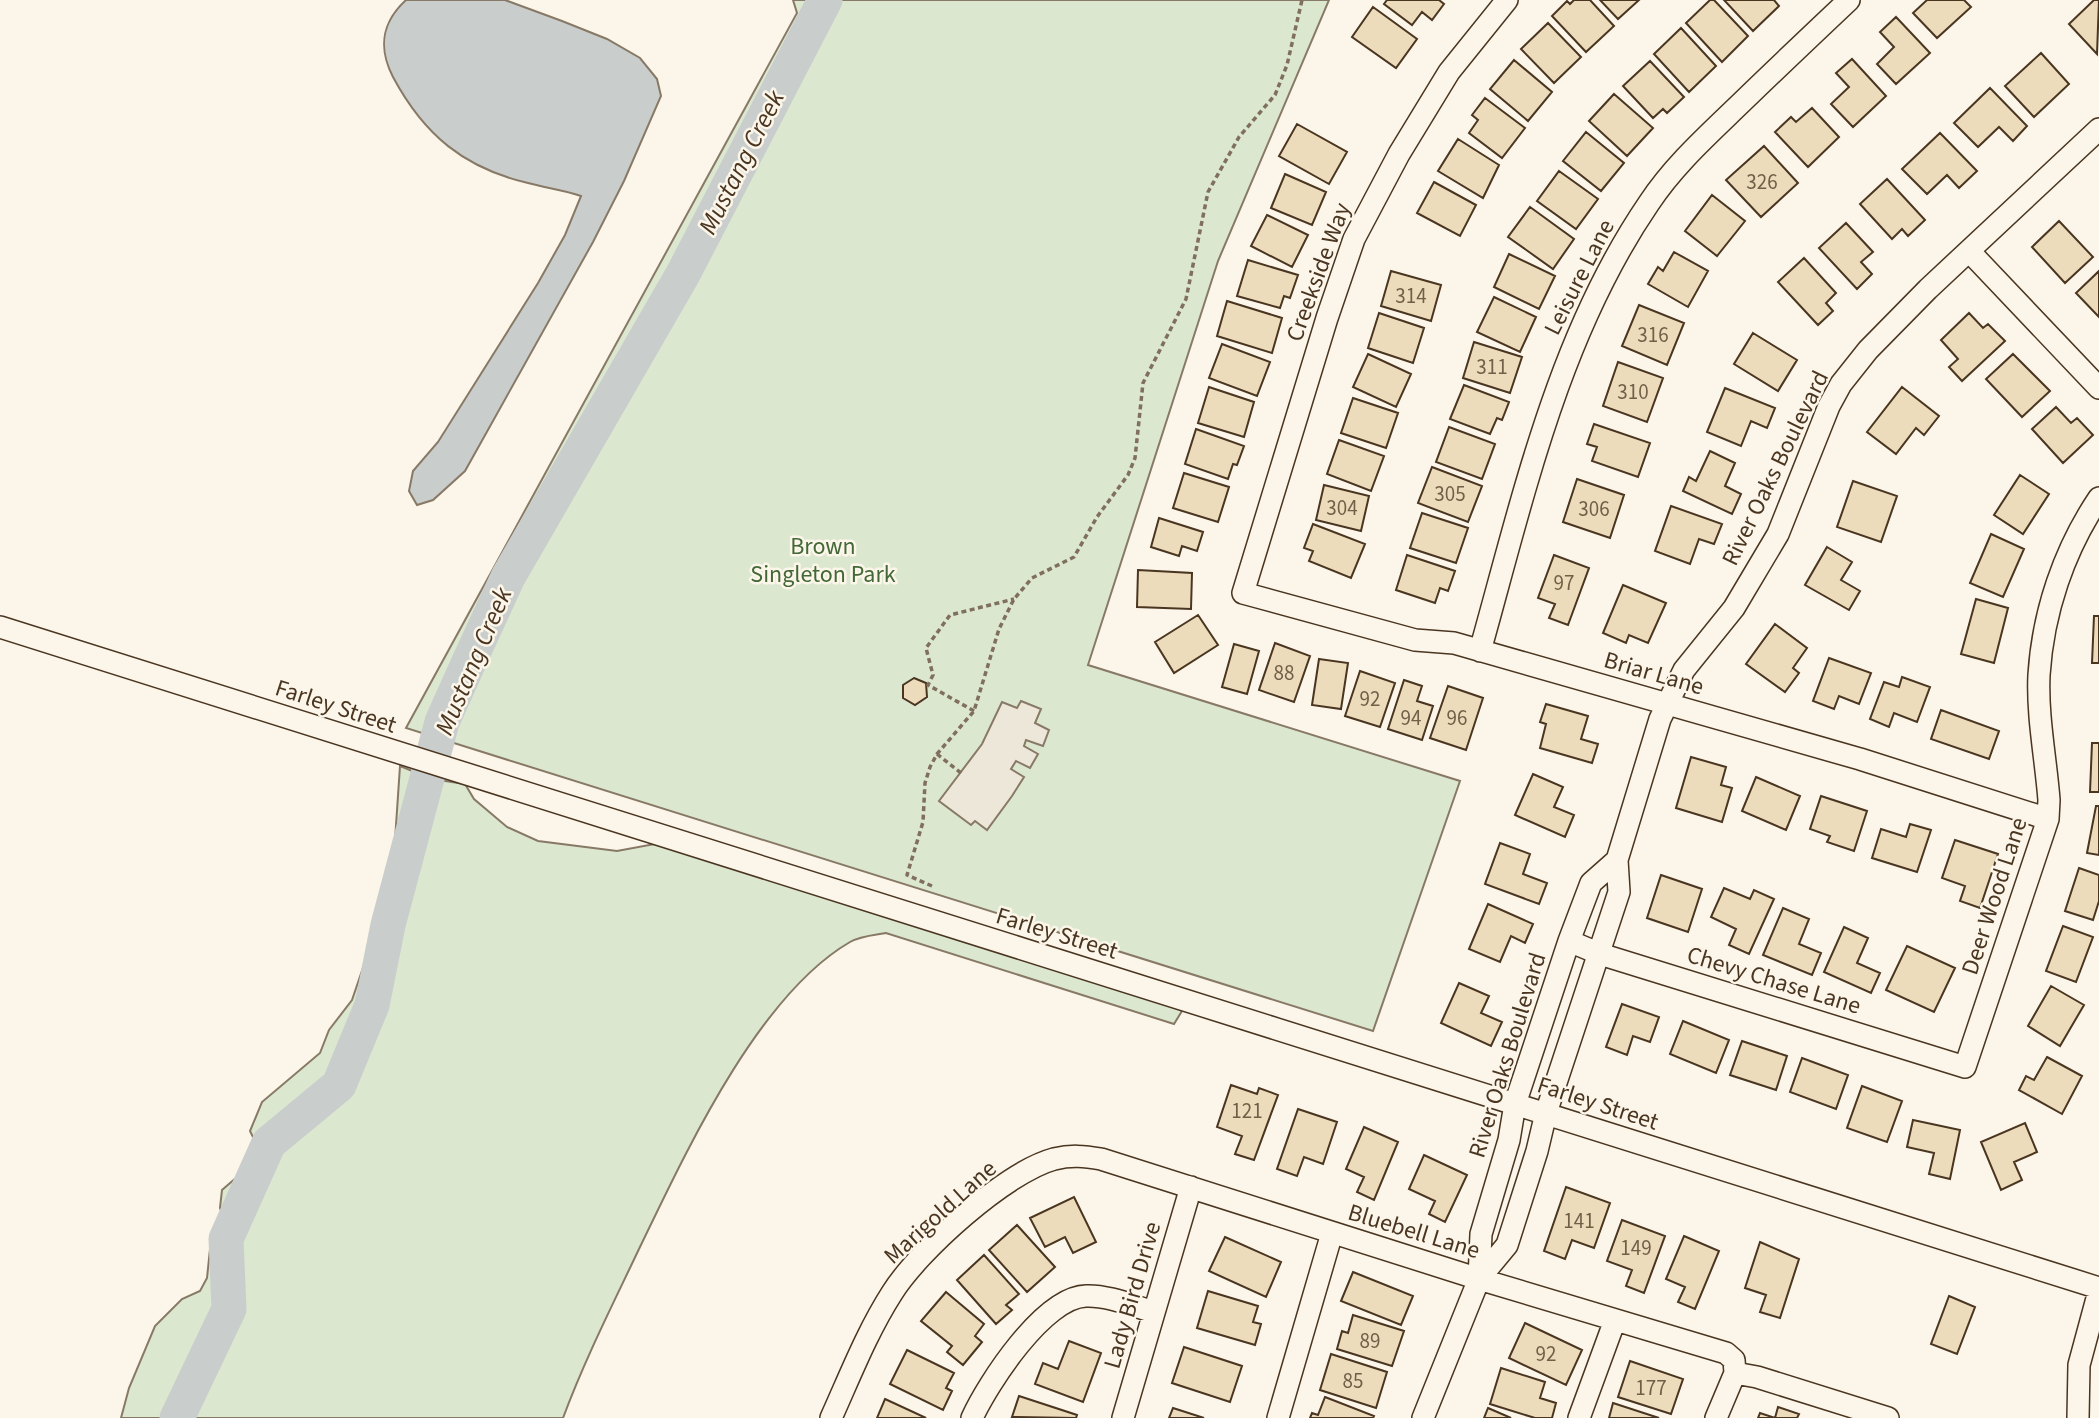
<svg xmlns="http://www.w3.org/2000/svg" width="2099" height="1418" viewBox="0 0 2099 1418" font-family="'Source Sans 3',sans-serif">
<rect width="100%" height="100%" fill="#fbf6e9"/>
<path fill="#dce7d0" stroke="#887966" stroke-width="2" d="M793,0H1329L1218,261L1088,665L1460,781L1373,1031L406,728L797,13Z
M400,766L432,779L465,784L474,799L507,827L538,841L617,851L660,843L1174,1003L1182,1011L1174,1024L886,933C875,935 860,936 850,942C757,996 685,1154 639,1249C612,1306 585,1359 563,1418H121L129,1388L155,1326L182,1299L200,1291L207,1278L210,1249L226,1225L220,1208L222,1190L237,1177L261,1179L265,1162L250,1131L262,1102L320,1053L329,1030L352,1000L368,953L396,920L394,855Z"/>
<path fill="#ede7d9" stroke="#887966" stroke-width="2" d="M1021,701L1041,709L1035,723L1049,730L1043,746L1026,740L1024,746L1038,754L1030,768L1016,761L1011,769L1024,777L1012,796L987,830L975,821L971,825L939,801L982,744L1002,702L1017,708Z"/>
<path fill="#c9cecd" stroke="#887966" stroke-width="2" d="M406,0H505L562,21L607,39L640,58L657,79L661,96L624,181L593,242L465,471L433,500L417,505L409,491L413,471L438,442L538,283L565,235L581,196C564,190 546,188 528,183C464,168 424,135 393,77C378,48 381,23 406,0Z"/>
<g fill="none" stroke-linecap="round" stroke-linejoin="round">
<path stroke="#c9cecd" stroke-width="35" d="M177,1418L229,1309L226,1239L269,1143L339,1085L372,1005L388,925L442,722L468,664L508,577L683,274L825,0"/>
</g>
<path fill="#ecdcbc" stroke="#4a3520" stroke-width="2" d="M1387,0H1439L1444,4L1432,20L1422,12L1412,25L1384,4Z
M1574,0H1590L1614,26L1586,52L1552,16L1567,1L1570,4Z
M1600,0H1639L1618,19Z
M1710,0H1714L1748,36L1722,62L1686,23Z
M1724,0H1774L1779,6L1753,31Z
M1927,0H1964L1971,7L1937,38L1913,13Z
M2094,0H2099L2097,54L2069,24Z
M1373,7L1417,39L1396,68L1352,37Z
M1896,17L1930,53L1896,84L1877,64L1894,47L1880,32Z
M1548,23L1581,57L1554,83L1521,49Z
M1681,28L1716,66L1689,92L1654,54Z
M2041,53L2069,84L2034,117L2005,86Z
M1852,59L1886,96L1853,127L1831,104L1849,87L1836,73Z
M1514,60L1552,92L1528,121L1490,89Z
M1650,61L1684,97L1667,113L1663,109L1653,118L1623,86Z
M1990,88L2027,126L2013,141L1999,127L1978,147L1954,123Z
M1614,94L1653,128L1627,156L1589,121Z
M1485,98L1525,128L1502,158L1469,133L1478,120L1472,115Z
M1812,108L1839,137L1808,167L1775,132L1791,117L1796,122Z
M1297,124L1347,152L1329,184L1279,156Z
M1586,132L1624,163L1601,191L1563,161Z
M1940,133L1977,171L1959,188L1947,175L1927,194L1902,169Z
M1458,139L1499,165L1483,198L1438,171Z
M1764,146L1798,183L1761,217L1726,180Z
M1559,171L1598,199L1576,229L1537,201Z
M1285,174L1326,192L1312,225L1271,208Z
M1887,179L1925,220L1908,236L1902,229L1892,239L1860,204Z
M1434,182L1476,205L1460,236L1417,213Z
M1712,195L1745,221L1717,256L1685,231Z
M1530,207L1574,239L1553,269L1508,237Z
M1267,215L1308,235L1292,267L1251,246Z
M2059,221L2093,257L2065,283L2032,247Z
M1846,223L1873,252L1861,262L1872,274L1857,289L1819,248Z
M1674,252L1708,271L1688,307L1648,284L1658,267L1663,271Z
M1509,254L1555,276L1539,309L1494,287Z
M1804,258L1836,293L1826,303L1833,311L1818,325L1778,282Z
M1248,260L1298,275L1290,298L1284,296L1280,308L1237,296Z
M1391,271L1441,285L1431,321L1381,306Z
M2099,271V317L2076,293Z
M1494,297L1536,317L1520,352L1477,332Z
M1227,301L1282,318L1272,353L1217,336Z
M1639,305L1684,323L1667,365L1622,346Z
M1379,313L1424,328L1413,363L1368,348Z
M1969,313L1983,328L1988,324L2005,341L1962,381L1949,367L1958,359L1941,340Z
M1753,333L1797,360L1778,391L1734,364Z
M1474,342L1522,357L1510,393L1463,378Z
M1222,344L1270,362L1257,396L1209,378Z
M1368,354L1411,374L1396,407L1353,387Z
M2013,354L2050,391L2022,417L1986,379Z
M1618,362L1663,378L1647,422L1603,406Z
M1464,385L1509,402L1502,420L1497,418L1490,434L1450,419Z
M1209,387L1254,402L1244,437L1198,423Z
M1902,387L1939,416L1924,435L1916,428L1896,454L1867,432Z
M1725,388L1775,408L1767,428L1751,421L1741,446L1707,432Z
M1353,398L1398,413L1386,448L1341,433Z
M2056,407L2071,423L2077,418L2093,435L2063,463L2032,429Z
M1594,424L1650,443L1638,477L1592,461L1597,447L1587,444Z
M1449,427L1495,444L1482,479L1436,462Z
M1196,429L1244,446L1237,465L1233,464L1228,479L1185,464Z
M1339,440L1384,456L1371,491L1327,474Z
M1710,451L1735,463L1725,486L1741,494L1732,514L1683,491L1689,477L1696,481Z
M1432,467L1482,486L1468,522L1418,503Z
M1184,473L1229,487L1218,522L1173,508Z
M2020,475L2049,494L2023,534L1994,515Z
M1577,479L1624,495L1610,538L1563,522Z
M1853,481L1897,496L1881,542L1837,527Z
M1324,485L1369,496L1361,531L1316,520Z
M1671,506L1722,524L1714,544L1699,539L1690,564L1655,551Z
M1422,513L1468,528L1456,563L1410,548Z
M1159,518L1203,532L1197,551L1182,546L1179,556L1151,547Z
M1313,524L1365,544L1351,578L1309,561L1313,551L1304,548Z
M1991,534L2024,549L2003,597L1970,583Z
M1827,547L1852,562L1841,580L1860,591L1849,610L1805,585Z
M1407,555L1455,571L1448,591L1440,588L1435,603L1396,590Z
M1554,555L1589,568L1568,625L1549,618L1555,604L1538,598Z
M1138,570L1192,573L1191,609L1137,607Z
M1623,585L1666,603L1648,643L1629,635L1626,643L1603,633Z
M1976,599L2008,608L1994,663L1961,654Z
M1198,615L1218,645L1174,673L1155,642Z
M2094,616H2099V663H2092Z
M1775,624L1807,648L1793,668L1799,673L1785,692L1746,664Z
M1275,643L1310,656L1294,702L1259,690Z
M1234,644L1259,651L1247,694L1222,687Z
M1829,658L1871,673L1859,704L1839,696L1834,709L1813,701Z
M1319,659L1348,663L1341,709L1312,705Z
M1360,671L1395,683L1380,727L1345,716Z
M1902,677L1930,687L1917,722L1894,713L1889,727L1870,719L1884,682L1899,687Z
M914,678L926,683L927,697L915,705L903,698V685Z
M1404,680L1422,686L1417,701L1433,706L1422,740L1388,729Z
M1448,686L1483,698L1466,750L1430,738Z
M1546,704L1588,716L1581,739L1598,744L1592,763L1540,748L1546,724L1540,722Z
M1941,710L1999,731L1989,759L1931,739Z
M2092,743H2099V792H2090Z
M1691,757L1726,767L1721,785L1732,788L1722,822L1676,808Z
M1533,774L1563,787L1554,807L1574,815L1565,837L1515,815Z
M1756,777L1800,796L1786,830L1742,811Z
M1821,796L1867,811L1854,851L1827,842L1830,836L1810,829Z
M2096,806H2099V855L2087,853Z
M1910,824L1931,830L1917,872L1872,858L1881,829L1906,837Z
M1955,840L1998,854L1980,908L1960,901L1965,886L1942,878Z
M1500,843L1530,854L1523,874L1547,883L1539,904L1485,884Z
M2079,868L2099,875V901L2093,920L2065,911Z
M1661,875L1702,889L1688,932L1647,918Z
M1724,888L1750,899L1754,890L1774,899L1749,954L1729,945L1736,929L1711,917Z
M1488,904L1533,924L1525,943L1511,936L1500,962L1469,949Z
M1783,908L1809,919L1799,944L1821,953L1812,975L1763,955Z
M2063,926L2093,937L2076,982L2046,971Z
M1844,927L1868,938L1857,963L1880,973L1871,993L1824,972Z
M1907,946L1955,968L1934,1012L1886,990Z
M1459,983L1489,996L1481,1013L1502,1022L1491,1046L1441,1023Z
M2051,986L2084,1005L2060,1046L2028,1026Z
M1622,1004L1659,1017L1650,1042L1633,1036L1627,1055L1606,1047Z
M1683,1021L1729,1040L1716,1073L1670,1054Z
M1742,1041L1787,1056L1776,1090L1730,1075Z
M2047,1057L2082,1076L2062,1114L2019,1090L2026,1076L2034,1080Z
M1802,1058L1848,1075L1836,1109L1790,1092Z
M1231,1085L1257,1094L1259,1088L1278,1095L1254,1160L1235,1154L1242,1136L1217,1127Z
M1862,1086L1902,1101L1887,1142L1847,1128Z
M1298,1109L1337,1122L1323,1164L1304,1157L1297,1176L1277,1169Z
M1913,1120L1960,1130L1950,1179L1929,1174L1934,1153L1907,1147Z
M2025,1123L2037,1152L2014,1162L2022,1180L2001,1190L1981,1142Z
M1364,1127L1398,1142L1374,1200L1357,1192L1364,1177L1346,1169Z
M1424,1155L1467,1175L1445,1222L1429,1214L1435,1201L1409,1189Z
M1566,1187L1610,1203L1594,1248L1572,1240L1565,1259L1544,1251Z
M1074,1197L1096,1242L1073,1253L1065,1237L1045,1247L1030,1218Z
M1622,1220L1665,1236L1644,1293L1626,1286L1632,1270L1607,1261Z
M1017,1225L1055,1267L1027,1292L989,1250Z
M1684,1236L1719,1251L1695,1309L1678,1302L1685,1287L1666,1279Z
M1225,1237L1281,1262L1266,1297L1209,1271Z
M1760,1242L1799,1259L1780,1318L1760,1312L1766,1295L1745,1288Z
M984,1255L1019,1294L1006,1305L1012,1310L996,1324L957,1280Z
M1353,1272L1413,1296L1401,1325L1341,1301Z
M1208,1291L1258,1306L1253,1322L1261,1324L1255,1345L1197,1328Z
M946,1292L984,1324L975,1336L982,1342L963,1365L947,1352L952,1346L921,1321Z
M1949,1296L1975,1307L1957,1354L1931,1344Z
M1353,1315L1404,1331L1392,1366L1337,1349L1342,1331L1348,1333Z
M1525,1323L1582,1350L1566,1385L1509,1358Z
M1069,1341L1101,1353L1083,1402L1035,1384L1043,1363L1058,1369Z
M1184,1347L1242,1366L1230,1402L1172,1383Z
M907,1350L954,1373L946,1388L952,1391L943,1410L890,1384Z
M1331,1354L1387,1372L1376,1408L1320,1390Z
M1630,1361L1683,1379L1671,1414L1618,1397Z
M1501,1368L1545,1382L1540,1398L1556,1403L1552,1418H1535L1490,1404Z
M1019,1396L1077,1415L1076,1418L1012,1417Z
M1325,1397L1374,1416L1373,1418H1310L1312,1413L1318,1415Z
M885,1399L926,1418H877Z
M1613,1403L1659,1418H1609Z
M1778,1407L1799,1414L1797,1418H1758L1760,1413L1775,1418Z
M1173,1408L1204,1418H1169Z
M1488,1408L1511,1418H1484Z"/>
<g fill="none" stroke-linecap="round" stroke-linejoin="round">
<g stroke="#4a3520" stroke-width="24">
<path id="minor" d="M1507,0L1449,72L1399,154L1354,239L1327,318L1243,593L1415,640L1454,643L1860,759L2048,819
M1969,251L2099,388
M0,627L2099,1288
M1480,651C1523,498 1558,336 1649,203C1674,165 1709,134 1742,102C1777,68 1813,34 1849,0
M1569,941L1600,954L1965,1067L2048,819L2049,800C2046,760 2037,716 2039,675C2043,612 2064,550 2099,498
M1479,1279L1507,1245L1537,1151L1546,1113L1619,892L1617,860L1660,719L1684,670L1734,608L1778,534L1829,406L1841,384L1868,350L1928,289L2099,129
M1735,1373L1757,1377L1888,1418
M831,1418C850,1376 867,1332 892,1293C918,1251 1006,1172 1054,1159C1071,1155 1084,1156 1101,1159L1479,1279L1726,1353L1734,1360L1735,1373L1716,1418
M972,1418C988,1383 1044,1297 1086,1296C1108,1295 1133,1306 1154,1312
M1123,1418L1191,1187
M1278,1418L1332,1233
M1423,1418L1479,1279L1481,1234L1509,1140L1515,1104L1569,941L1591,883L1617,860
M1579,1418L1615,1320
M2078,1418L2079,1365L2099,1291"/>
</g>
<path stroke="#7f6f5c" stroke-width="3.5" stroke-dasharray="5 3.5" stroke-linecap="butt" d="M974,711L928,685L933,675L926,648L950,615L1014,599
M937,754L961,773
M932,886L907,875L923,822L925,783L930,767L937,754L974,711L999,629L1014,599L1032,578L1074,557L1097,517L1128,475L1135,458L1143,383L1186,299L1208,192L1239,137L1275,95L1287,65L1302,0"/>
<use href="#minor" stroke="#fbf6e9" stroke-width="21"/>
</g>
<g text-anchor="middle" stroke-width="5" stroke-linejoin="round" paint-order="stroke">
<g font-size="21" fill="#725f47">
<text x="1762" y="189">326</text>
<text x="1411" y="303">314</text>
<text x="1653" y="342">316</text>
<text x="1492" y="374">311</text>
<text x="1633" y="399">310</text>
<text x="1450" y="501">305</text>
<text x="1342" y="515">304</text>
<text x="1594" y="516">306</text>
<text x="1564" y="590">97</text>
<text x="1284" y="680">88</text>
<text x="1370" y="706">92</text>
<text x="1411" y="725">94</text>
<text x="1457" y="725">96</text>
<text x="1247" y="1118">121</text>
<text x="1579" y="1228">141</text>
<text x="1636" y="1255">149</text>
<text x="1370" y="1348">89</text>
<text x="1546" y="1361">92</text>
<text x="1353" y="1388">85</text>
<text x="1651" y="1395">177</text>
</g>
<g font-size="24" fill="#4a3520" stroke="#fbf6e9">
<text transform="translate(1318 272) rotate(-70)" y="8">Creekside Way</text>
<text transform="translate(1579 277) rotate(-63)" y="8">Leisure Lane</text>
<text transform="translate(1775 468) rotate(-64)" y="8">River Oaks Boulevard</text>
<text transform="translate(1654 673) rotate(16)" y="8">Briar Lane</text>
<text transform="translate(336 706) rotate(18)" y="8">Farley Street</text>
<text transform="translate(1994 896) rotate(-72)" y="8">Deer Wood Lane</text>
<text transform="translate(1057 933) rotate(17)" y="8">Farley Street</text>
<text transform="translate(1774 980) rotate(17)" y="8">Chevy Chase Lane</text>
<text transform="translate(1507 1055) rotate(-73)" y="8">River Oaks Boulevard</text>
<text transform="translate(1598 1103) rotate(18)" y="8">Farley Street</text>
<text transform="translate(940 1212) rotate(-42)" y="8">Marigold Lane</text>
<text transform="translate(1414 1231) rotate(17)" y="8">Bluebell Lane</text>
<text transform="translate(1132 1295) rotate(-74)" y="8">Lady Bird Drive</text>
</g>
<g font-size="24" fill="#436837" stroke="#fbf6e9">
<text x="823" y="554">Brown<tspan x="823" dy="28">Singleton Park</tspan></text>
</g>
<g font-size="26" font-style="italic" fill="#4a3520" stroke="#fbf6e9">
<text transform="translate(741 162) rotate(-63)" y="9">Mustang Creek</text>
<text transform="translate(473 661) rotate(-67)" y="9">Mustang Creek</text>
</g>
</g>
</svg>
